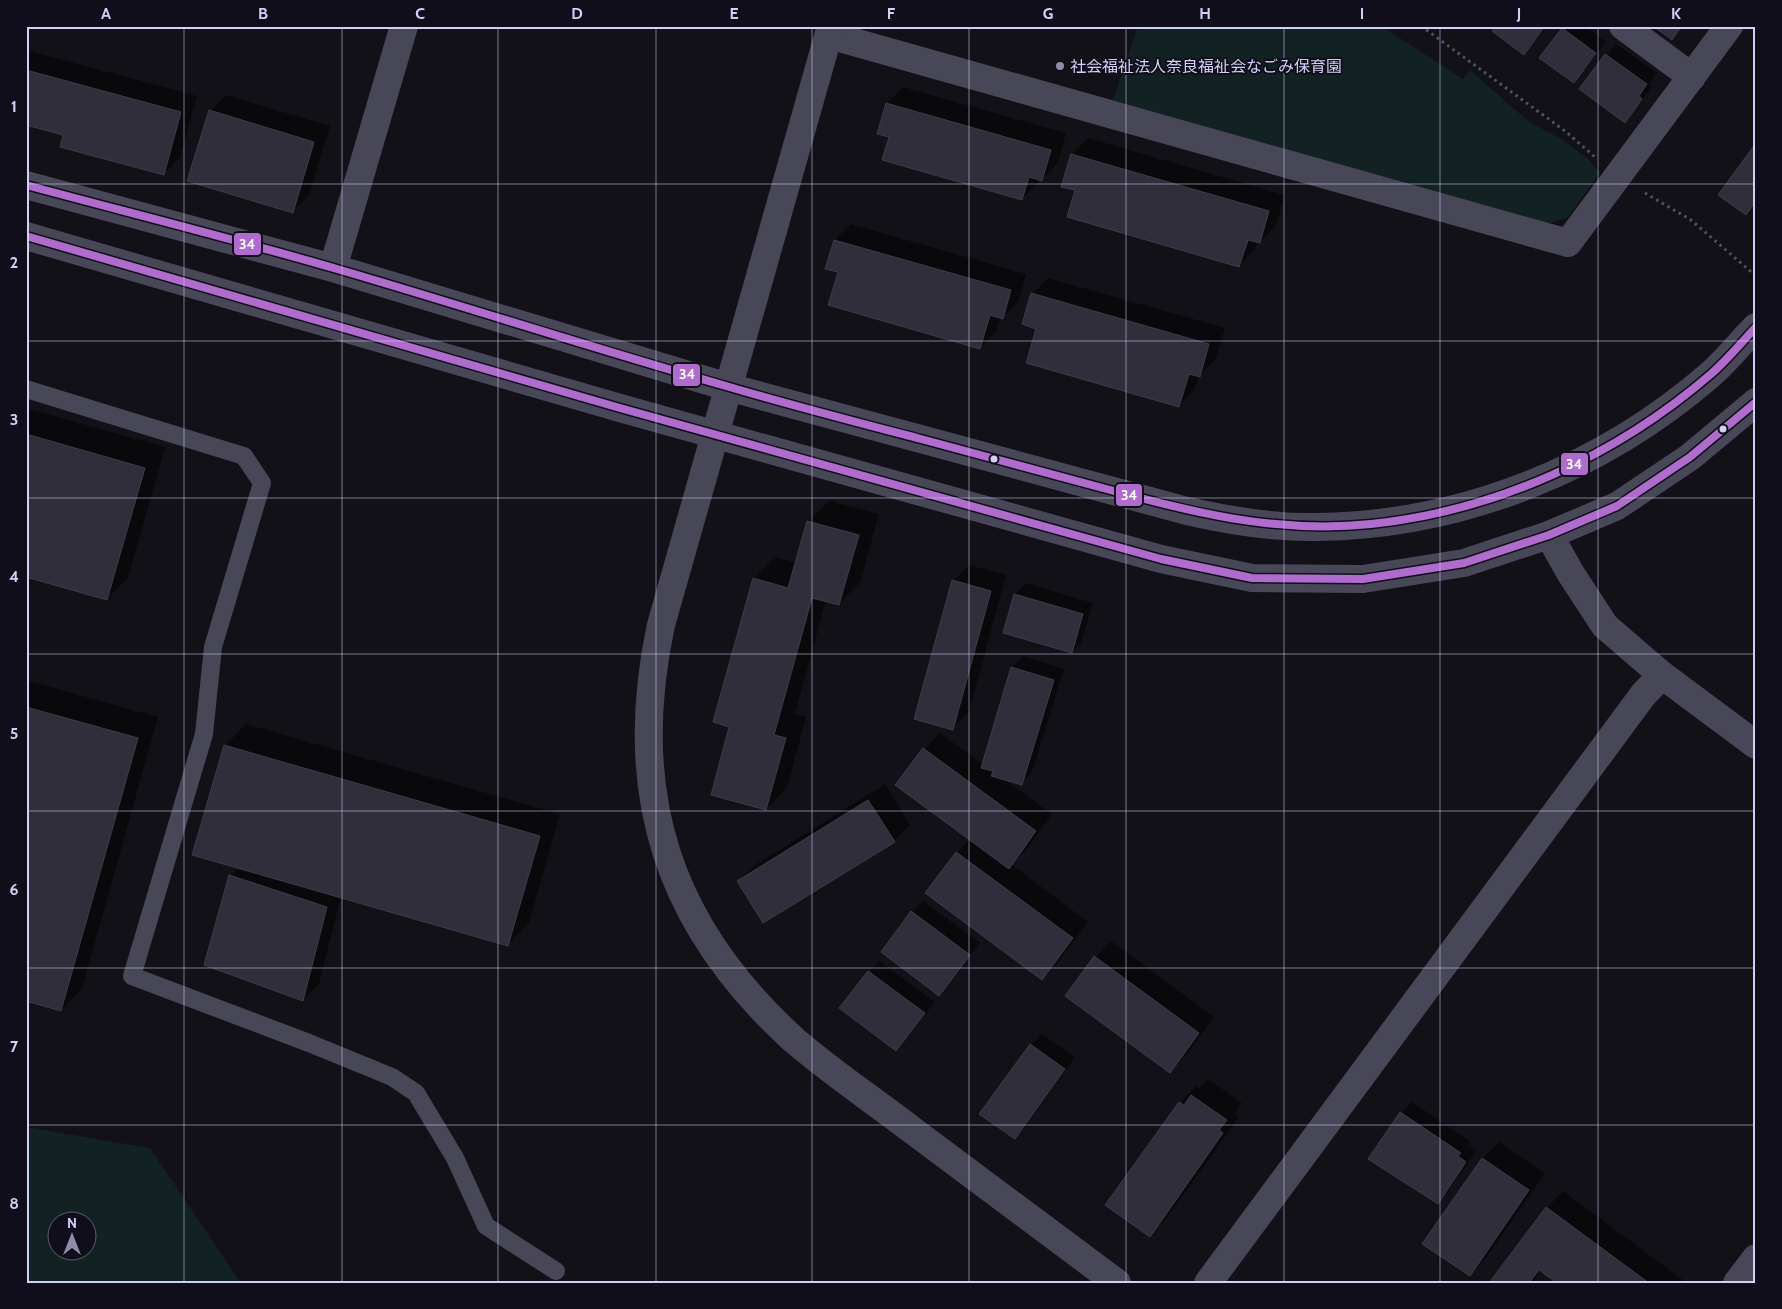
<svg xmlns="http://www.w3.org/2000/svg" width="1782" height="1309" viewBox="0 0 1782 1309" font-family="Cabin,'Noto Sans JP',sans-serif">
<rect width="100%" height="100%" fill="#121118"/>
<path fill="#122122" fill-rule="evenodd" d="M1138,26H1381L1463,79L1470,70L1528,121L1563,140L1587,158L1600,173L1568,217L1547,224L1113,100Z
M26,1127L150,1148L241,1283H26ZM58,1222H88V1252H58Z"/>
<path fill="#0007" d="M1498,26H1547L1524,53Z
M1565,26H1585L1606,42L1574,82L1563,29Z
M1616,44L1657,73L1649,85L1652,87L1625,121L1580,89Z
M26,50L197,96L180,157L164,174L64,134L26,124Z
M903,87L1066,133L1058,163L1042,179L1039,178L1038,183L1022,199L887,103Z
M226,95L330,126L309,195L293,212L210,111Z
M1088,138L1285,195L1276,225L1260,242L1258,241L1255,249L1239,265L1076,190L1072,155Z
M851,224L1026,274L1019,301L1003,317H1001L996,331L980,348L835,240Z
M1048,278L1225,328L1216,359L1199,376L1195,389L1179,406L1032,294Z
M26,408L165,447L128,578L107,599L26,576Z
M829,501L879,514L860,583L839,604L826,600L795,714L806,717L787,788L766,809L731,726L715,721L754,578L776,557L796,563L808,522Z
M969,565L1006,575L969,712L953,728V581Z
M1026,583L1093,603L1082,641L1072,652L1004,633L1015,594Z
M1023,656L1064,669L1032,772L1021,783L1002,778L1052,814L1025,851L1011,864L1088,922L1058,962L1042,979L927,893L957,852L970,839L924,749L940,733L983,764L1012,667Z
M26,680L158,717L82,989L61,1010L26,1000Z
M246,724L560,814L529,923L507,945L341,897L319,984L303,1000L230,876L239,867L225,746Z
M885,784L910,825L894,841L738,881L755,865Z
M923,901L980,943L939,994L912,912Z
M1111,941L1214,1017L1186,1055L1170,1071L1067,995L1095,957Z
M879,961L935,1002L896,1050L869,972Z
M1042,1034L1075,1057L1025,1127L1014,1138L981,1114L1031,1045Z
M1208,1079L1242,1103L1235,1114L1239,1117L1166,1219L1149,1235L1107,1205L1180,1103L1196,1086L1199,1088Z
M1412,1102L1470,1141L1468,1145L1476,1151L1448,1192L1438,1203L1401,1113Z
M1499,1142L1545,1173L1486,1258L1470,1275L1424,1243L1483,1158Z
M1563,1191L1687,1283H1559L1541,1270L1532,1283H1491L1547,1208Z"/>
<path fill="#302e3a" stroke="#3e3c4b" d="M1496,26H1545L1524,55L1492,31Z
M1653,26H1682L1672,40Z
M1562,28L1596,53L1574,83L1539,58Z
M1605,54L1647,84L1639,96L1642,99L1625,123L1579,89Z
M26,70L181,112L164,175L60,147L63,135L26,125Z
M886,103L1051,150L1042,181L1029,177L1022,200L882,160L889,137L877,134Z
M209,110L314,142L293,213L187,181Z
M1756,143V201L1746,215L1718,195Z
M1071,154L1269,211L1260,243L1248,240L1239,267L1067,217L1075,190L1061,187Z
M834,240L1011,290L1003,319L990,315L980,349L828,305L838,272L825,269Z
M1031,293L1209,344L1200,377L1189,374L1179,407L1026,363L1036,329L1022,324Z
M26,434L145,468L107,600L26,577Z
M807,521L859,535L839,605L812,598L774,735L786,738L766,810L711,795L729,727L713,722L753,578L788,588Z
M952,580L991,591L953,730L914,719Z
M1014,594L1083,614L1072,653L1003,633Z
M1011,667L1054,680L1022,785L991,776L993,771L981,768Z
M26,707L138,738L61,1011L26,1001Z
M224,745L540,836L508,946L192,855Z
M923,748L1036,831L1009,869L895,785Z
M868,800L895,842L763,923L737,881Z
M956,852L1073,938L1042,980L925,893Z
M229,875L327,907L303,1001L204,965Z
M911,911L970,955L939,996L881,952Z
M1094,956L1199,1033L1170,1073L1065,996Z
M868,971L925,1013L896,1051L839,1008Z
M1030,1044L1065,1069L1015,1139L979,1114Z
M1191,1095L1227,1120L1219,1130L1223,1133L1150,1237L1105,1205L1179,1102L1184,1105Z
M1400,1112L1461,1153L1458,1156L1466,1162L1438,1204L1368,1159Z
M1482,1158L1529,1190L1470,1276L1422,1244Z
M1546,1207L1649,1283H1557L1539,1270L1529,1283H1489Z"/>
<g fill="none" stroke-linecap="round" stroke-linejoin="round">
<path stroke="#4b565f" stroke-width="3" stroke-dasharray="2.5 4" stroke-linecap="butt" d="M1421,26L1565,131L1595,157
M1645,193L1691,220L1756,276"/>
<path stroke="#484758" stroke-width="18" d="M26,389L244,456L262,483L213,647L204,734L132,976L309,1043L392,1077L416,1093L455,1158L486,1226L556,1271"/>
<path stroke="#484758" stroke-width="28" d="M1623,26L1692,77
M829,35L1568,243L1729,26
M26,185L333,268L728,387L1187,511C1231,521 1274,528 1318,527C1463,525 1603,468 1711,374C1727,360 1741,342 1756,327
M26,236L620,408L1161,559L1252,578L1363,579L1464,563L1549,535L1617,506L1690,457L1756,402
M333,268L404,26
M1549,535L1571,574L1605,626L1662,675L1756,745
M1208,1283L1643,695L1662,675
M1737,1283L1756,1258"/>
<path stroke="#484758" stroke-width="28" d="M831,26L661,625C625,792 667,925 794,1040C831,1072 873,1100 912,1130C980,1181 1049,1232 1117,1283"/>
<g stroke="#100e1b" stroke-width="11">
<path id="bus-1" d="M26,185C130,213 234,239 337,269C467,307 596,349 726,386C790,405 856,422 921,439C980,455 1040,471 1099,487C1192,512 1274,534 1371,524C1496,511 1616,456 1711,374C1727,360 1741,343 1756,327
M26,236L620,408L1161,559L1252,578L1363,579L1464,563L1549,535L1617,506L1690,457L1756,402"/>
</g>
<use href="#bus-1" stroke="#b06ccc" stroke-width="8"/>
</g>
<path fill="none" stroke="#d3cff8" stroke-width="1" stroke-opacity="0.55" d="M184,26V1283M342,26V1283M498,26V1283M656,26V1283M812,26V1283M969,26V1283M1126,26V1283M1284,26V1283M1440,26V1283M1598,26V1283M26,184H1756M26,341H1756M26,498H1756M26,654H1756M26,811H1756M26,968H1756M26,1125H1756"/>
<circle fill="#8f8caa" stroke="#100e1b" stroke-width="2" cx="1060" cy="66" r="5"/>
<g fill="#d3cff8" stroke="#100e1b" stroke-width="2">
<circle cx="1723" cy="429" r="4.5"/>
<circle cx="994" cy="459" r="4.5"/>
</g>
<g text-anchor="middle" stroke-width="4" stroke-linejoin="round" paint-order="stroke">
<g font-size="16" fill="#d3cff8" stroke="#100e1b" text-anchor="start">
<text x="1070" y="72">社会福祉法人奈良福祉会なごみ保育園</text>
</g>
</g>
<g stroke="#100e1b" stroke-width="2">
<rect x="233" y="232" width="29" height="24" rx="5" fill="#b06ccc"/>
<rect x="672" y="363" width="29" height="24" rx="5" fill="#b06ccc"/>
<rect x="1560" y="452" width="29" height="24" rx="5" fill="#b06ccc"/>
<rect x="1115" y="483" width="28" height="24" rx="5" fill="#b06ccc"/>
</g>
<g font-size="14" text-anchor="middle" font-weight="bold" fill="#fff">
<text x="247" y="249">34</text>
<text x="687" y="379">34</text>
<text x="1574" y="469">34</text>
<text x="1129" y="500">34</text>
</g>
<rect width="1782" height="1309" fill="none" stroke="#100e1b" stroke-width="55"/>
<g transform="translate(72 1236)"><circle r="24" fill="#100e1b" stroke="#5e5b73"/>
<path d="M0-4L9 19L0 12L-9 19Z" fill="#8f8caa"/>
<text y="-8" font-size="14" font-weight="bold" text-anchor="middle" fill="#d3cff8">N</text>
</g>
<rect x="28" y="28" width="1726" height="1254" fill="none" stroke="#d3cff8" stroke-width="2"/>
<g font-size="16" text-anchor="middle" font-weight="bold" fill="#d3cff8">
<text x="106" y="19">A</text>
<text x="263" y="19">B</text>
<text x="420" y="19">C</text>
<text x="577" y="19">D</text>
<text x="734" y="19">E</text>
<text x="891" y="19">F</text>
<text x="1048" y="19">G</text>
<text x="1205" y="19">H</text>
<text x="1362" y="19">I</text>
<text x="1519" y="19">J</text>
<text x="1676" y="19">K</text>
<text x="14" y="112">1</text>
<text x="14" y="268">2</text>
<text x="14" y="425">3</text>
<text x="14" y="582">4</text>
<text x="14" y="739">5</text>
<text x="14" y="895">6</text>
<text x="14" y="1052">7</text>
<text x="14" y="1209">8</text>
</g>
</svg>
